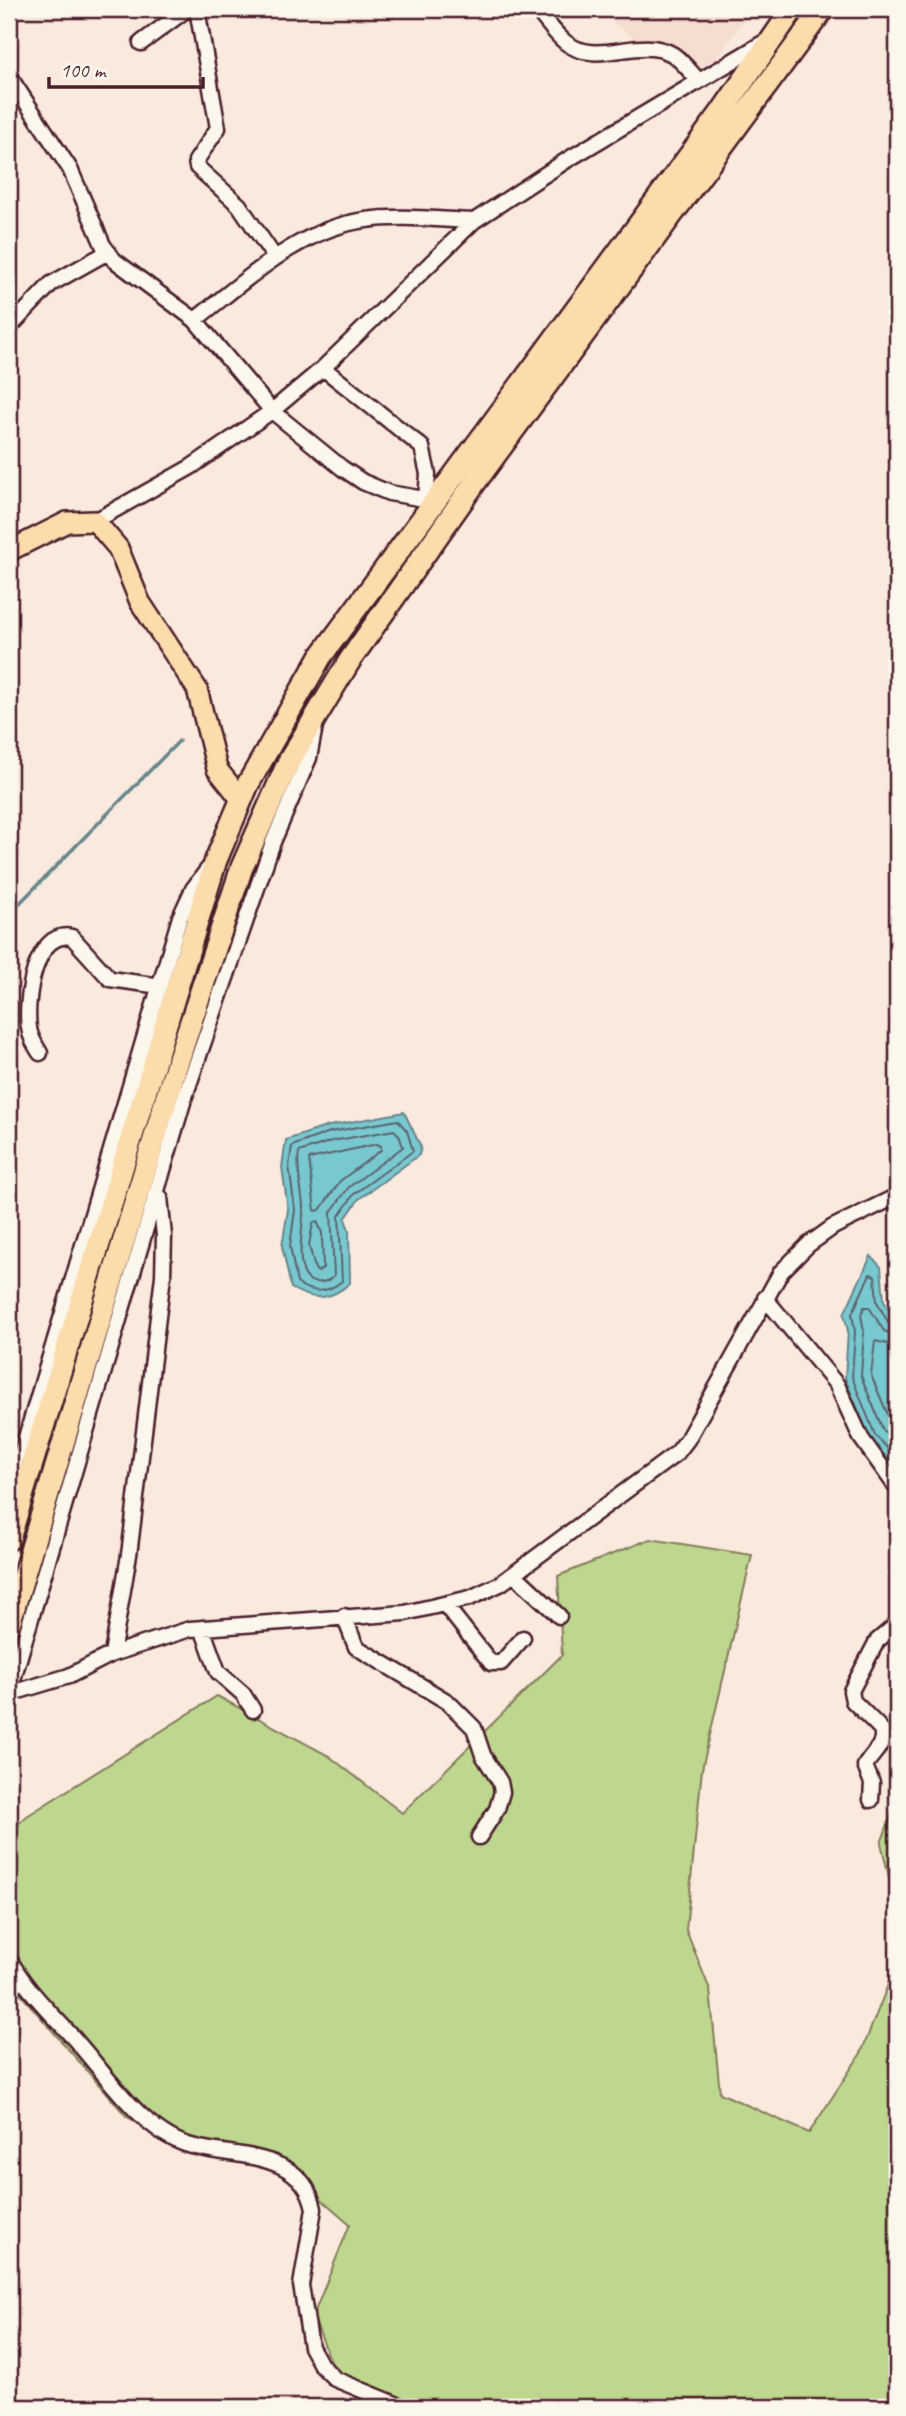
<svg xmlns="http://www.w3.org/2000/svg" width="906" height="2416" viewBox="0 0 906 2416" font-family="Caveat,sans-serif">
<rect width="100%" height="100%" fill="#faeade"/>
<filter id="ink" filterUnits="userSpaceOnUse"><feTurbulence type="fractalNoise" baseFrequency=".0143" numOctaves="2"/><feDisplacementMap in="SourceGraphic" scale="14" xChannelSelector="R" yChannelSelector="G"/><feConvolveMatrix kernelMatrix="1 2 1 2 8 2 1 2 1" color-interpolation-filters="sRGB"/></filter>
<g filter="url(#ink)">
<path fill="#f6ddd1" d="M592,9H753L699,81Z"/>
<path fill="#bdd78e" stroke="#847b5c" stroke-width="2" d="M650,1539L752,1555L702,1769L686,1930L710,1990L720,2093L809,2133L861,2053L897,1962V2407H383L334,2369L313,2316L350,2224L290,2172L200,2154L127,2117L9,1981V1832L27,1816L217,1696L329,1756L402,1813L562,1655L558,1576Z
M897,1800V1910L881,1843Z"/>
<path fill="#78c9cf" stroke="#66858d" stroke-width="2" d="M404,1112L421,1147L419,1155L359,1199L345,1219L349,1230L350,1283C330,1301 313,1301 291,1288L282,1246L288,1210L282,1167L286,1140L329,1126Z
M871,1256L881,1267L884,1301L897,1325V1453L893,1459H887L870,1439L845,1378L848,1331L844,1314Z"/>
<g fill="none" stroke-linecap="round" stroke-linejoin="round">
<path stroke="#5c636d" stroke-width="2" d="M398,1120L407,1131L413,1151L354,1194L339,1216L342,1281C328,1293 312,1294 297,1283L290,1246L295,1210L289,1166L292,1146L330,1132Z
M394,1130L399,1135L403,1147L349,1187L331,1212L334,1276C329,1281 321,1283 314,1282C291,1277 305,1222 303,1207C302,1189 296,1170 299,1152L332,1141Z
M377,1144L381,1146V1150L340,1181L320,1210L315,1211L309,1159Z
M317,1221L322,1233L323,1268L318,1272L315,1269L309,1245L313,1223Z
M897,1327L889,1324L877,1302L875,1276L870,1274L852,1314L855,1332L852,1377L875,1435L889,1450H897
M897,1336L884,1331L869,1307H864L861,1315L864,1332L861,1376L883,1430L892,1441H897
M897,1346L875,1341L871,1375L892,1425L897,1431"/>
<path stroke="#66858d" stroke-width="3.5" d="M9,914L179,741"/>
<g stroke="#4a1f2b" stroke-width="19">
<path id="minor" d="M197,9L218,128L196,161L197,167L239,205L275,258
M536,9C545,19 554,33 565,42C597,68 638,35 672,54C682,60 691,73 699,81
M141,43L187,9
M9,76L70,169L103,245L114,260L195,320L272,411L342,468L363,482L389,493L436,501
M195,320C245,281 300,228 366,220C401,215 439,220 474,221
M9,328L51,284L108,252
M323,368L422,447L428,474L426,499
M95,521L191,467L272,411L323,368L474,221L567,160L768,40
M40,1053C35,1045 30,1037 29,1028C25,1002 34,929 72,937L110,979L160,986
M765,1298L837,1385L861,1438L897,1488
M9,1495L180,917L193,889L208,869
M514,1574L559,1616
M446,1606L491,1663H501L523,1638
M344,1616L356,1647L448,1702L474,1728L483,1755L500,1782L502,1792L497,1809L479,1837
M202,1628L218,1672L243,1694L253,1710
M112,1654L129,1555L163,1276L164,1236L160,1197
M9,1693L184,1099L273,842L309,758L315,726
M9,1694L69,1676L112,1654L190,1629L405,1613L470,1598L500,1584L677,1453L687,1440L781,1272L808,1245L833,1227L897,1196
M871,1800L872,1783L865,1766C872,1753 886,1746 881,1729L853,1701L851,1691L877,1641L897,1624
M9,1958C23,1986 48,2010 69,2033C102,2068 138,2127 185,2144C229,2159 303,2148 314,2209L301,2285L311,2347L321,2365L335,2379L403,2407"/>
</g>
<g stroke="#4a1f2b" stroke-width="24">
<path id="major" d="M9,551L67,522L95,521L118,548L140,602L197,689L217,769L241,799"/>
</g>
<g stroke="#4a1f2b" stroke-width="26">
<path id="highway" d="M9,1539L216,860L248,784L321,656L721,113L793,9
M9,1624L173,1076L242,867L289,761L350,660L476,481L823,9"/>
</g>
<use href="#minor" stroke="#fbf7ec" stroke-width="14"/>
<use href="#major" stroke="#fcdcac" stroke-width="19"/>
<use href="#highway" stroke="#fcdcac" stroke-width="21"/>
</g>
</g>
<rect width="906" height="2416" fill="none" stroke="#fbf7ec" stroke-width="35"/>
<rect x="18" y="18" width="871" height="2381" fill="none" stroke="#4a1f2b" stroke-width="2.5" filter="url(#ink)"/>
<path d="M49 77v10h154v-10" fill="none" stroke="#4a1f2b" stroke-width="3.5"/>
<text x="60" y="77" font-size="21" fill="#4a1f2b" stroke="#fbf7ec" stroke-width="5" paint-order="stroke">100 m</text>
</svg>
